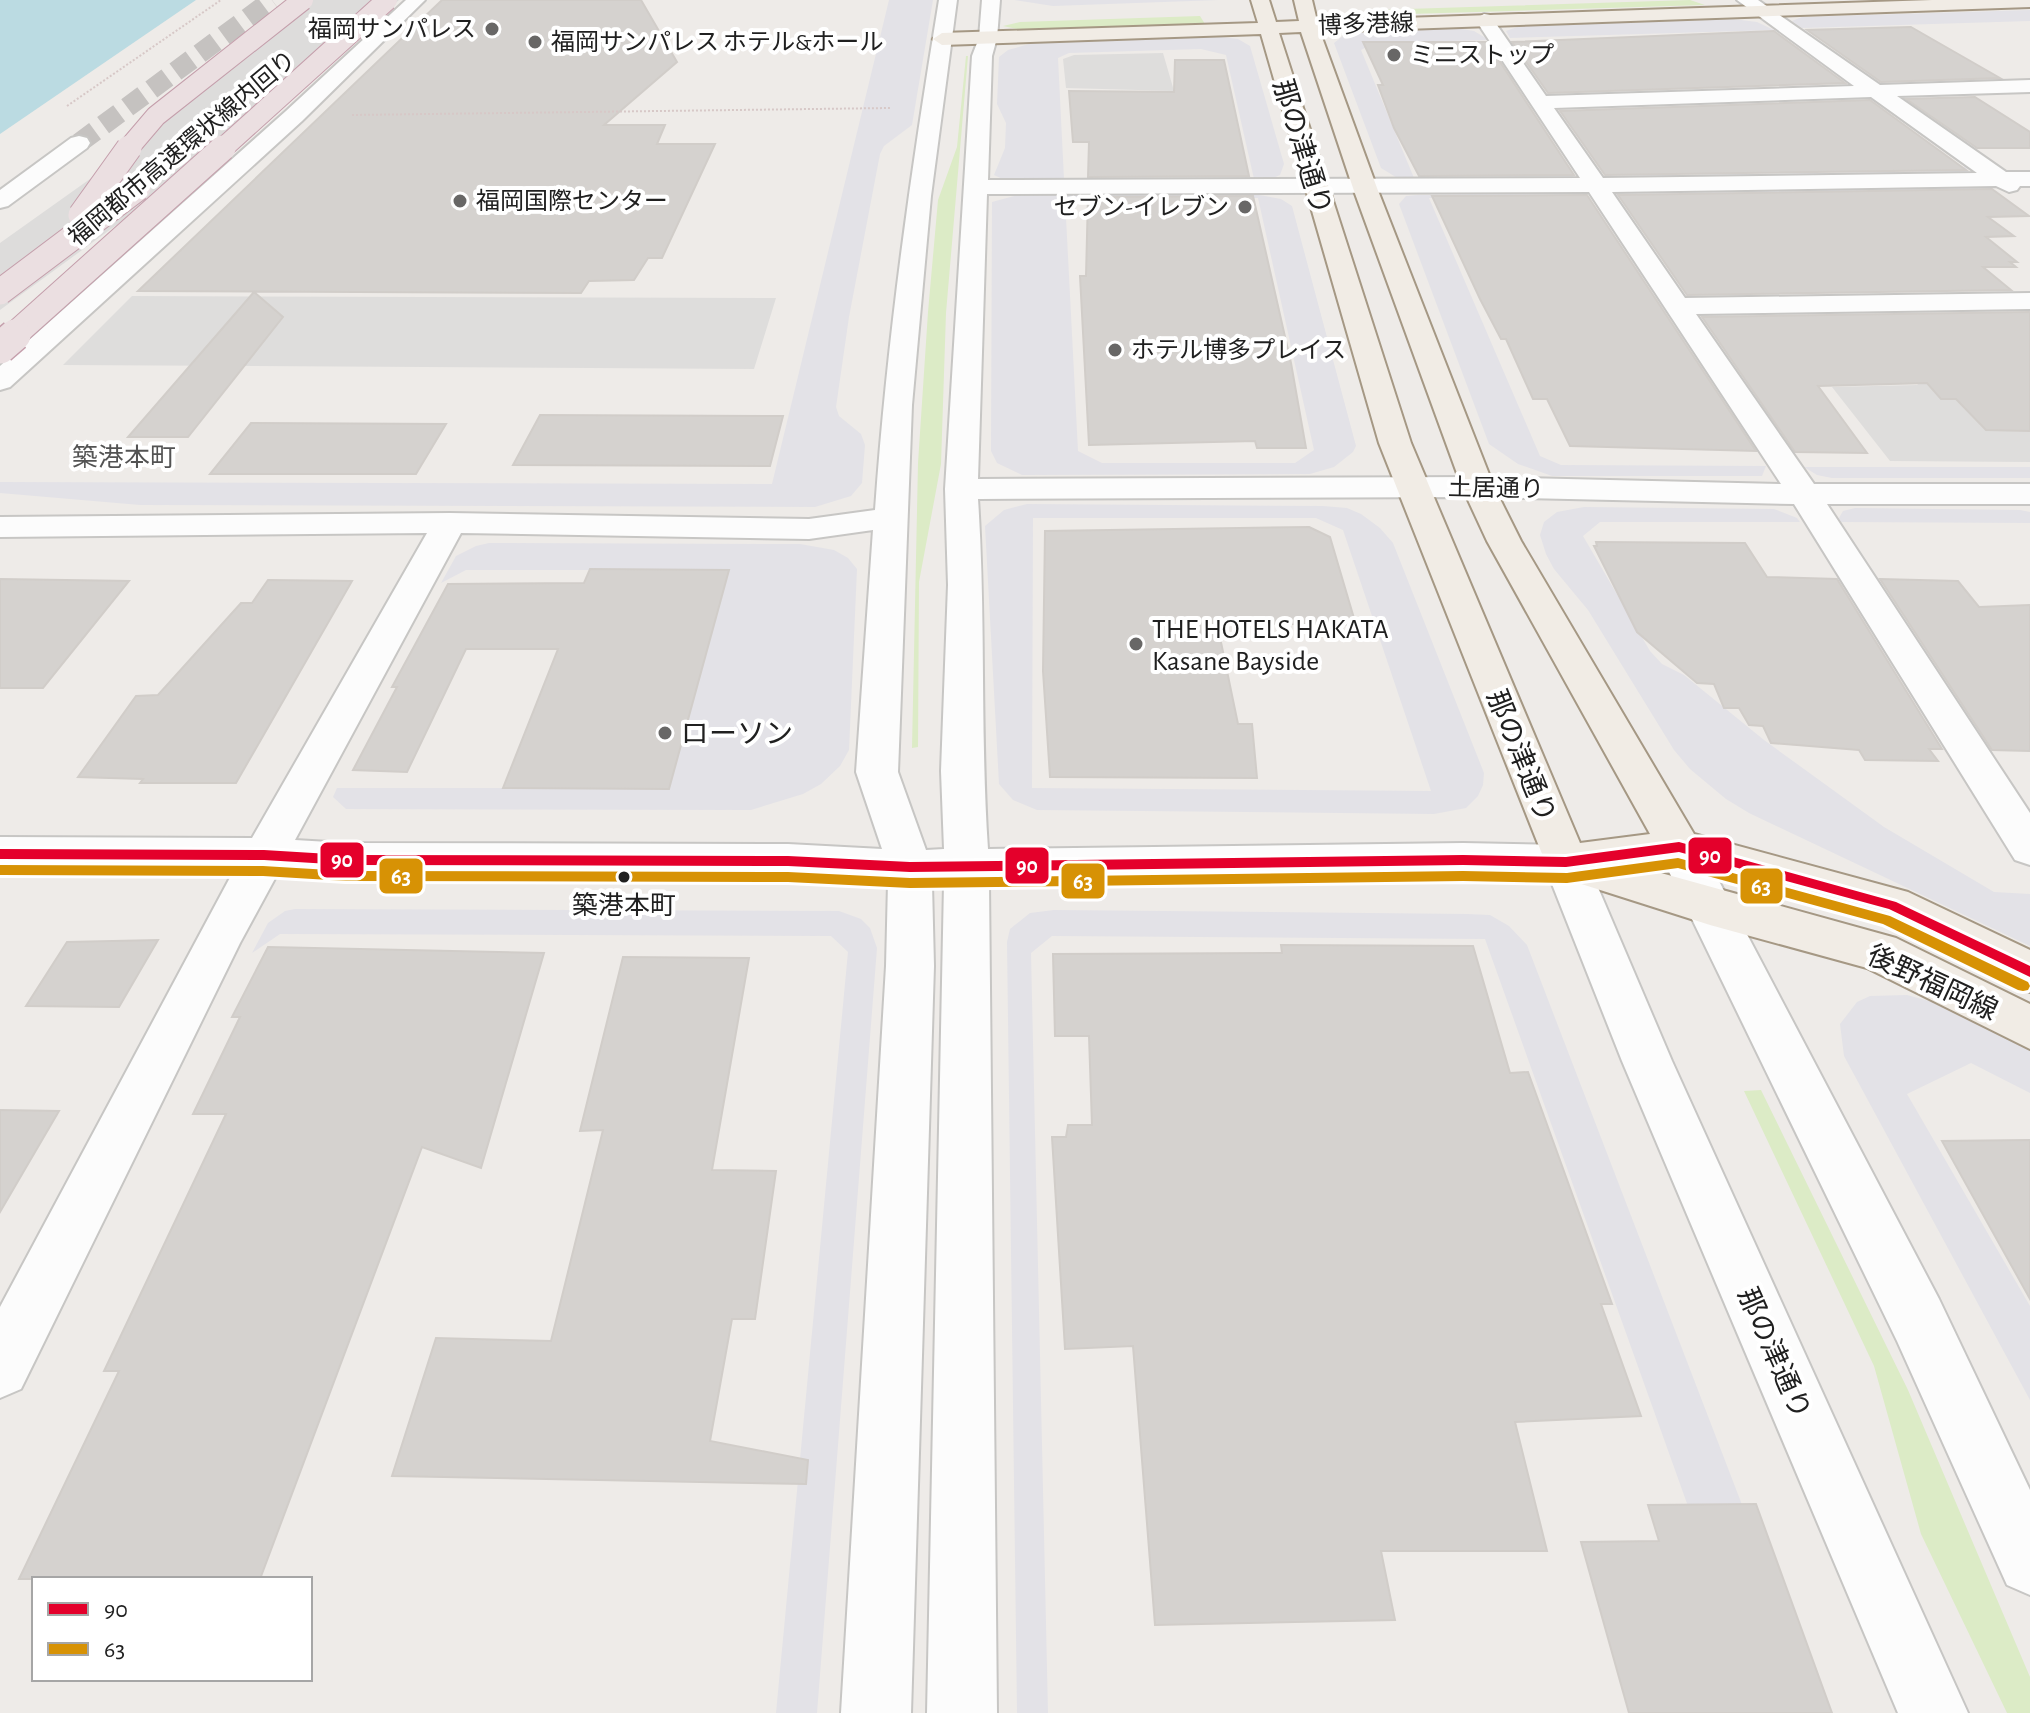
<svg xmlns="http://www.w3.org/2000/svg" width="2030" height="1713" viewBox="0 0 2030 1713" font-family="'Alegreya Sans','Noto Sans JP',sans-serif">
<rect width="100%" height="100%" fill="#eeebe8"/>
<path fill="#dcebc6" d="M1690,0L1705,5L1376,15L1374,10Z
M1200,16L1205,24L1021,30L1003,26L1020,22Z
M966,56H968L946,313L941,464L919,582L918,747L912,748L918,463L928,312L938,200L957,147Z
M1761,1090L1908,1390L2030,1677V1713H2007L1921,1534L1874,1366L1744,1091Z"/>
<path fill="#dedddc" d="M1163,53L1174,91L1066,88L1063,59L1074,55Z
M132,296L776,298L754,369L63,365Z
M1855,316L2030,429V462L1890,461L1832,387L1918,385Z"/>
<path fill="#e3e2e7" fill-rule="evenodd" d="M889,0H933L912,125L884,146L880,154L849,317L836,407L839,416L861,434L865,445L862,483L851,496L815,507L140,505L0,493V482L772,484Z
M1014,0H1219L1053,6Z
M2030,10V21L1802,28L1792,21L1802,17Z
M1733,19L1757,22L1774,30L1510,38L1506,31L1520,26Z
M1456,28L1474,31L1489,40L1374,43L1361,50L1414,178L1566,176L1574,173L1573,178L1399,179L1381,168L1334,43L1343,36L1369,31Z
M1213,36L1238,39L1250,46L1284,164L1280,175L1269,180L1007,181L994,175L1005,148L1006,123L997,104L999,57L1008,50L1036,42ZM1201,49L1226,55L1254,179H1064L1058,58L1069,53Z
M1965,166L1969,172L1963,173L1613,178L1601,172L1614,176L1961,171Z
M1983,187L2002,193L1986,189L1623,194L1618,199L1616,194Z
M1575,192L1591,199L1575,195L1429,198L1540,456L1561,465L1766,466L1762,476H1552L1518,464L1489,444L1399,204L1406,196L1417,195Z
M1018,195H1259L1281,199L1292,206L1356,446L1353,452L1334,467L1310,474L1022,475L997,463L991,451L992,202ZM1065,198H1258L1314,450L1295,463H1102L1078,451Z
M1804,467H2030V478H1832L1817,475Z
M1027,504L1323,506L1347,508L1361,514L1380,528L1393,543L1484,773L1483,785L1478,796L1466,808L1434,814L1037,810L1013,800L999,784L985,526L1004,510ZM1033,518H1316L1343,530L1431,791L1032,788Z
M1584,507L1774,509L1797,518L1800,522H1600L1583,536L1650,651L1662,664L1684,675L1764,740L1884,827L1994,892L2030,894V946L1749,813L1726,799L1690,769L1674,750L1588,610L1554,569L1546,554L1540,535L1544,522L1557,512Z
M1855,508L2020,510L2030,512V523L1841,522L1839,518L1843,511Z
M489,543L800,544L834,550L848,558L857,569L849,750L840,766L821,784L803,794L751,810L346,809L333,797L337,788H669L728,570H466L441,583L456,556L476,546Z
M295,909L839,911L861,919L870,928L877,948L817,1713H776L848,952L831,936L280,934L252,953L268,923L285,911Z
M1054,910L1467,914L1490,915L1509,926L1527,945L1822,1713H1762L1485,939L1052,936L1031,953L1048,1713H1017L1007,942L1010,929L1030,913Z
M1907,995L1929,1001L2030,1050V1093L1971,1063L1907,1094L2030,1306V1400L1844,1056L1840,1024L1857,1002L1870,996Z"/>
<path fill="#bbdbe2" d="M0,0H196L0,134Z"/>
<path fill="#dddcdb" d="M293,0H399L211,171L141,207L0,310V243L97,174L111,151L144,117Z"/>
<path fill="#d5d2cf" stroke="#d1cdc9" stroke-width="2" d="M442,0H641L677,62L604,125H665L657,144H715L662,258H648L634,280L589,281L581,293L138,291Z
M1911,27L2000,78L1881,82L1807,30Z
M1774,31L1845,83L1548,93L1512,42Z
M1363,42H1487L1574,175L1419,176L1394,128L1378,85H1383Z
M1175,60H1224L1249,176L1088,177L1089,142H1073L1069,91L1174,92Z
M1975,97L2030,132V148H1977L1906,99Z
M1870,100L1966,170L1605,175L1560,111Z
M1992,189L2029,216L1988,217L2014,236L1986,237L2017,262H2010L2016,267H1983L2011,290L1687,295L1618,195Z
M1587,195L1756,451L1570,446L1547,399H1533L1506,339H1501L1480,299L1432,196Z
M1253,196L1291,363L1306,448H1257L1255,441L1089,445L1080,276H1086L1088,197Z
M254,292L283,317L188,437H128Z
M2030,312V431L1986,430L1956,399H1941L1927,383L1818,386L1867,453L1795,452L1702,317Z
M540,415L783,416L770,466L513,465Z
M251,423L446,424L416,474H210Z
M1309,527L1330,537L1356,625L1217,623L1238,724H1252L1257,778L1050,777L1043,671L1045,531Z
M1596,542L1745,543L1767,577L1837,579L1942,749H1929L1938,761L1865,760L1859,750L1771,743L1763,726L1749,725L1739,708H1724L1714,684L1697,683L1637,632L1594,546H1597Z
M590,569L729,570L669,789L503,788L558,649H466L407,772L353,770L397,687H392L448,584L584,583Z
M0,579L129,581L43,688H0Z
M1880,579L1958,581L1979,607L2030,605V751L1992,750Z
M268,580L352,581L236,783H140L143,779L78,777L136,696L158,695L241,603H252Z
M158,940L119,1007L26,1006L67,942Z
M1281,945L1473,946L1510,1073L1528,1072L1612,1304H1601L1641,1416L1515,1422L1547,1551H1381L1395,1620L1155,1625L1133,1346L1065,1349L1052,1137H1066L1068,1125H1092L1089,1036H1055L1053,954L1282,953Z
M268,947L544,953L481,1168L422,1147L260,1579H19L119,1371H104L226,1114H193L240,1017H232Z
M623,957L749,958L712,1170L776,1171L755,1319H732L710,1441L808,1460L806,1484L392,1476L436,1338L551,1341L603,1130L580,1131Z
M0,1110L59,1111L0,1212Z
M2030,1140V1299L1942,1141Z
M1756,1504L1832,1713H1629L1581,1542L1659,1541L1648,1505Z"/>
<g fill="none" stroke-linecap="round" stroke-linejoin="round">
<path stroke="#c5c2c0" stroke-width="20" stroke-dasharray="20 10" stroke-linecap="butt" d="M79,143L272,0"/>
<g stroke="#c7c6c4" stroke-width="4">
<path id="minor" d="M406,0H425L302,121L10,387L0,390V366L286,111Z
M939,0H957L931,196L912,405L898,772L926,850L944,849L941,771L948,585L945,489L972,56L979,38L982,0H1000L997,38L992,56L988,180L1580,178L1475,19L1484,14L1490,15L1546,96L1854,86L1737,0H1758L1880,85L2030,80V92L1897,96L2006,172H2030V186H2020L2017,190L2009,192L1996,186L1612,192L1685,298L2030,293V309L1696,314L1814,484H2030V504H1827L2030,813V865L2015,860L1794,504L1478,497L978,499C986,616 980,732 988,849L1463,843L1566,845L1582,850L1672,1061L1968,1713H1898L1622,1061L1550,879L1463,877L989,883L997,1713H927L944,884H932L934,966L911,1713H841L886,966L888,883L788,878L346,877L278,873L240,943L21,1389L0,1398V1307L233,872L0,871V837L252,838L427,533L0,537V517L450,513L809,519L875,510C887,338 911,170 939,0ZM1871,97L1977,173L1603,178L1554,108ZM1589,192L1781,484L1478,477L978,479L987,194ZM873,530L856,772L882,849L788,844L346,843L295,840L461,533L809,539Z
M79,136L87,138L90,143L87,148L8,206L0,208V190L71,138Z
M1679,830L1694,835L1701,847L1939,1299L2030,1490V1595L2007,1585L1897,1341L1657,847L1664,835Z"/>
</g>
<g stroke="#a59884" stroke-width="4">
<path id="major" d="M1251,0H1269L1276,22L1299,21L1294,0H1312L1317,21L1932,0H2030V7L1320,32L1377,188L1494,487L1521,541L1694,834L1908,892L2030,950V992L1880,920L1679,864L1643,868L1896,938L2030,1004V1049L1867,968L1710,925L1550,874L1379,443L1261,34L942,45L933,39L942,33L1258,23ZM1301,32L1353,188L1462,487L1487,541L1650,834L1580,843L1411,443L1279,33Z"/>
</g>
<path stroke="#d7c8c7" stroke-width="2" stroke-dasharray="2 2" stroke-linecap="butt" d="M67,106L221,0
M352,115L890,108"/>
<use href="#minor" fill="#fcfcfc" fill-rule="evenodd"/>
<use href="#major" fill="#f1ece5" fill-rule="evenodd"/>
<g stroke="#c49eab" stroke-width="22" stroke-linecap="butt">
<path id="highway-bridge-far2" d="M127,150L156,116L303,0
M221,150L387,0"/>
</g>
<g stroke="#c49eab" stroke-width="27" stroke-linecap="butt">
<path id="highway-bridge-far1" d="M81,215L129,148
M0,292L138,188
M12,337L223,148"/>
</g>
<g stroke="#c49eab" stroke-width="34" stroke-linecap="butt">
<path id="highway-bridge" d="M0,348L15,335"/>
</g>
<use href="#highway-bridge-far2" stroke="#ebdfe1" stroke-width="20"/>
<use href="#highway-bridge-far1" stroke="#ebdfe1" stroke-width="25"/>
<use href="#highway-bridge" stroke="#ebdfe1" stroke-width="31"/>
<g stroke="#fff" stroke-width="6">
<path id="bus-1" d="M1679,842L1896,902L2030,966V977L1889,909L1679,852L1566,867L1463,865L910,872L788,866L346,865L264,860L0,859V849L264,850L346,855L788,856L910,862L1463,855L1566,857Z"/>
</g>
<g stroke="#fff" stroke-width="6">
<path id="bus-2" d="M1678,858L1890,916L2028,982L2030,986L2028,990L2023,991L2018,990L1883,924L1678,868L1567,883L1463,881L910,888L788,882L346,881L263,876L0,875V865L263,866L346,871L788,872L910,878L1463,871L1567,873Z"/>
</g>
<use href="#bus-1" fill="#e4002b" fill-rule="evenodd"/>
<use href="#bus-2" fill="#d79205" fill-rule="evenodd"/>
</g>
<g fill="#686766" stroke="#fff" stroke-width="3">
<circle cx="492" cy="29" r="8"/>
<circle cx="535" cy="42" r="8"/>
<circle cx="1394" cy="55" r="8"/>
<circle cx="460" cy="201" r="8"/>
<circle cx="1245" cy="207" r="8"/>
<circle cx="1115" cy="350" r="8"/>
<circle cx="1136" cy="644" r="8"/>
<circle cx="665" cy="733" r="8"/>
</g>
<circle fill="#202020" stroke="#fff" stroke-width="3" cx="624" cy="877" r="7"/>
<g text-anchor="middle" stroke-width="8" stroke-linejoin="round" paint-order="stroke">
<g font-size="24" fill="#202020" stroke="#fff">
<text transform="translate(1366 24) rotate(-2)" y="8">博多港線</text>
<text transform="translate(182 148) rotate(-40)" y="8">福岡都市高速環状線内回り</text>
<text transform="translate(1496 488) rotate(1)" y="8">土居通り</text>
</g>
<g font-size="24" fill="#202020" stroke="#fff" text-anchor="start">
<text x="476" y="37" text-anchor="end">福岡サンパレス</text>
<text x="551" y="50">福岡サンパレス ホテル&amp;ホール</text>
<text x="1410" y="63">ミニストップ</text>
<text x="476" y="209">福岡国際センター</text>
<text x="1229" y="215" text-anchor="end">セブン-イレブン</text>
<text x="1131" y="358">ホテル博多プレイス</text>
</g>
<g font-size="26" fill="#535353" stroke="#fff">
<text x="124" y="466">築港本町</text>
</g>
<g font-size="26" fill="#202020" stroke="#fff">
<text x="624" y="914">築港本町</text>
</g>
<g font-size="28" fill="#202020" stroke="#fff">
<text transform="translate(1303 147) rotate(73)" y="10">那の津通り</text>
<text transform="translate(1522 756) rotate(68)" y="10">那の津通り</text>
<text transform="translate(1933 982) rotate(25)" y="10">後野福岡線</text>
<text transform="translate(1775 1353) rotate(66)" y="10">那の津通り</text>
</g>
<g font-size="28" fill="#202020" stroke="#fff" text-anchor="start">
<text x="1152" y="638">THE HOTELS HAKATA<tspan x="1152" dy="32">Kasane Bayside</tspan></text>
<text x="681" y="743">ローソン</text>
</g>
</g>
<g stroke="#fff" stroke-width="3">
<rect x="1687" y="836" width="46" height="39" rx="8" fill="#e4002b"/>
<rect x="319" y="841" width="46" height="38" rx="8" fill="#e4002b"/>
<rect x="1004" y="846" width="46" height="39" rx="8" fill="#e4002b"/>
<rect x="378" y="857" width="46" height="38" rx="8" fill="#d79205"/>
<rect x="1060" y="862" width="46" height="38" rx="8" fill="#d79205"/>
<rect x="1739" y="867" width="45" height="38" rx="8" fill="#d79205"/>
</g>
<g font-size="22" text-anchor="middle" font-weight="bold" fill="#fff">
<text x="1710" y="863">90</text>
<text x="342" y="867">90</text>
<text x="1027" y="873">90</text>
<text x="401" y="884">63</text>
<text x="1083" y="889">63</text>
<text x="1761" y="894">63</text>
</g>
<rect x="32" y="1577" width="280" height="104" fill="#ffffff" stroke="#a6a6a6" stroke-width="2"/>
<rect x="48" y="1603" width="40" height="12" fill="#e4002b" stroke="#a6a6a6" stroke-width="2"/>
<text x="104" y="1617" font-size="24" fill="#202020">90</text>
<rect x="48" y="1643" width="40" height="12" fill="#d79205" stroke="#a6a6a6" stroke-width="2"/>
<text x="104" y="1657" font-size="24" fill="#202020">63</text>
</svg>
